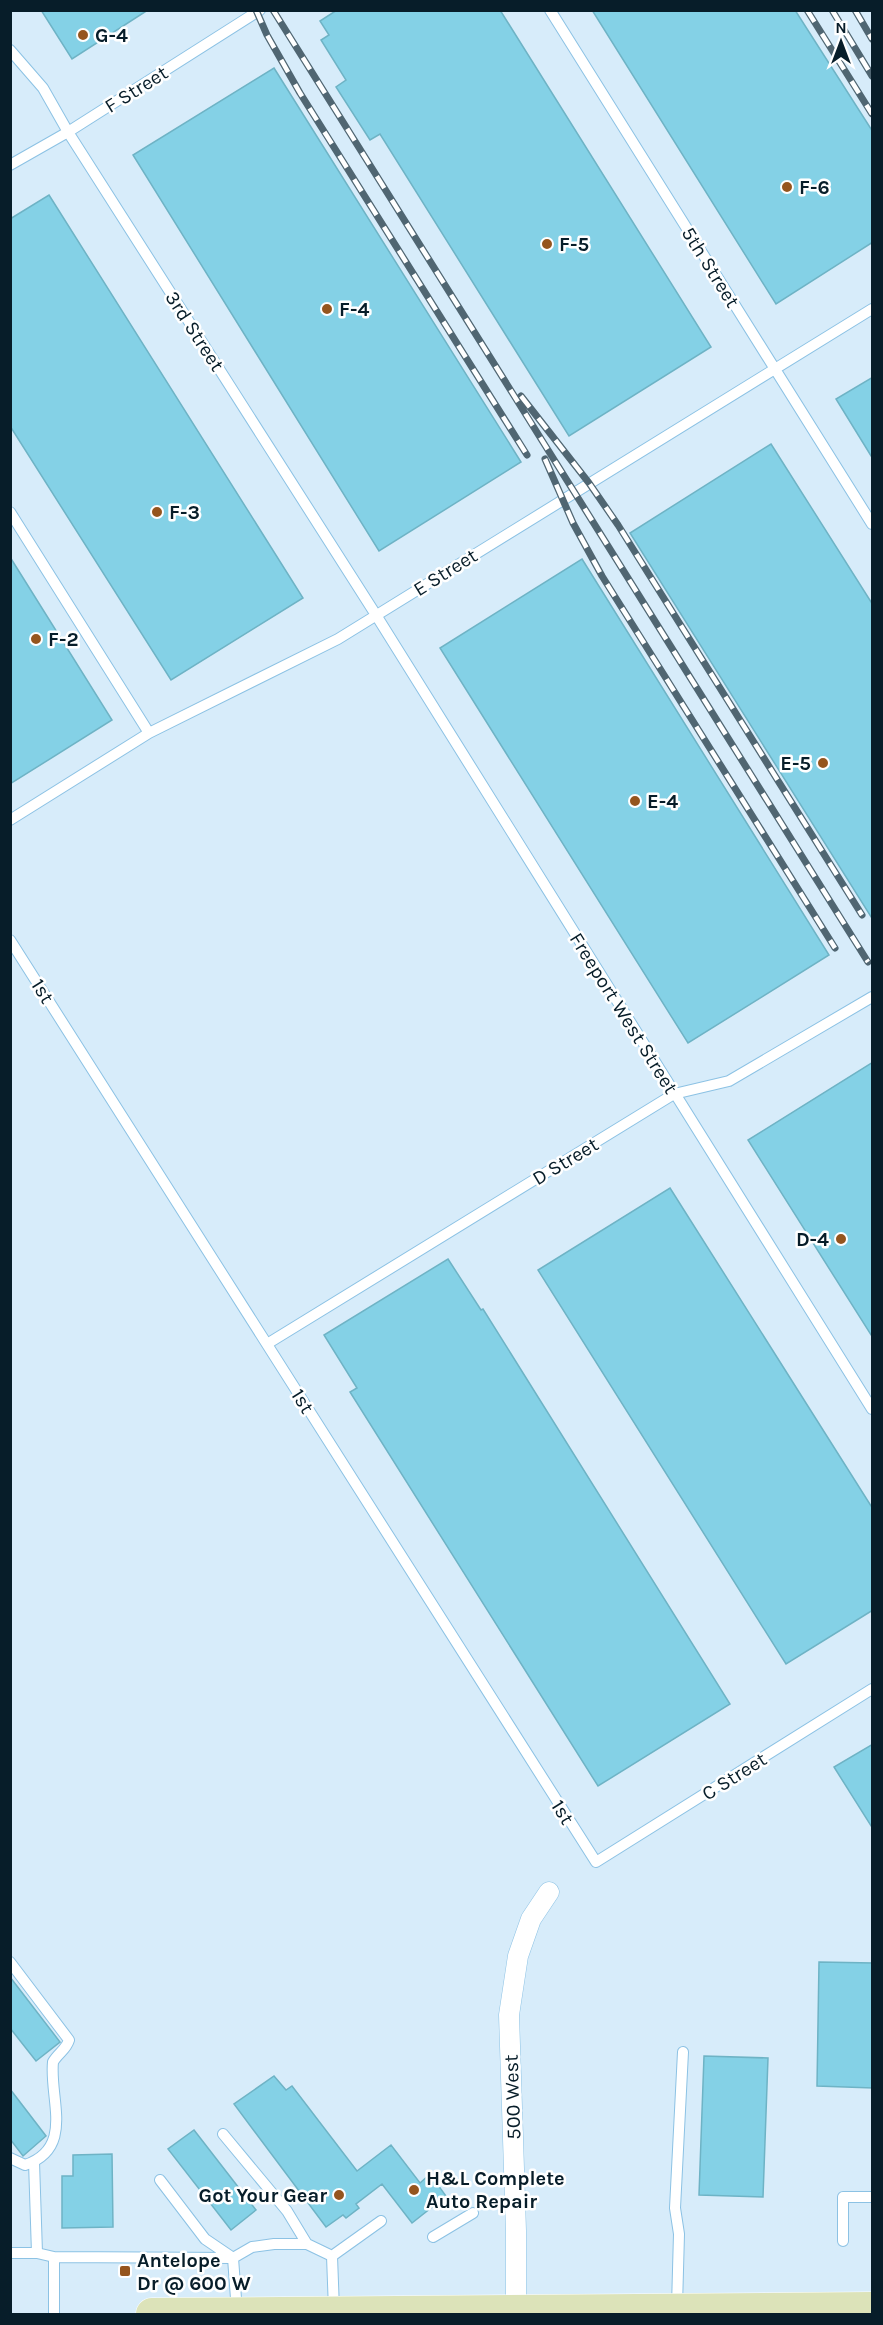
<svg xmlns="http://www.w3.org/2000/svg" width="883" height="2325" viewBox="0 0 883 2325" font-family="Karla,sans-serif">
<rect width="100%" height="100%" fill="#d7ecfa"/>
<path fill="#84d1e6" stroke="#6eb3c5" stroke-width="1.5" d="M41,10H148L72,59Z
M337,10H500L711,347L569,436L380,134L370,140L336,87L346,80L321,40L329,35L320,21Z
M592,10H795L873,132V242L776,304Z
M274,68L521,462L379,551L133,155Z
M49,195L303,598L171,680L10,426V219Z
M873,377V459L836,399Z
M771,444L873,605V920L630,533Z
M10,557L112,720L10,784Z
M582,559L829,955L688,1043L440,648Z
M873,1062V1338L748,1140Z
M670,1188L873,1509V1610L786,1664L538,1270Z
M448,1259L481,1310L483,1309L730,1704L598,1786L350,1392L357,1388L324,1335Z
M873,1744V1829L834,1767Z
M819,1962L873,1963V2088L817,2086Z
M10,1977L60,2042L36,2061L10,2028Z
M704,2056L768,2058L763,2197L699,2195Z
M274,2076L286,2090L292,2086L357,2171L391,2145L420,2183L430,2174L446,2196L412,2223L382,2184L356,2204L359,2208L346,2218L343,2215L326,2227L234,2104Z
M10,2089L46,2136L23,2156L10,2139Z
M194,2130L256,2210L231,2230L168,2149Z
M112,2154L113,2227L62,2228V2176H73V2155Z"/>
<g fill="none" stroke-linecap="round" stroke-linejoin="round">
<g stroke="#8cc2e4" stroke-width="12">
<path id="service" d="M550,10L872,524
M10,50L43,88L68,132L376,615L872,1409
M10,165L68,132L260,10
M10,512L149,733
M10,820L149,733L338,639L872,309
M10,940L596,1862L872,1689
M267,1344L674,1094L729,1081L872,997
M10,1962L69,2040C66,2050 58,2053 53,2062C49,2099 75,2148 25,2165L10,2158
M223,2134L287,2211L307,2244
M34,2162L37,2253
M160,2180L205,2239L233,2258
M433,2237L473,2213
M843,2241V2197H872
M10,2253H37L54,2257
M233,2258L237,2312
M677,2306L679,2234L675,2208L683,2052
M334,2310L332,2256L381,2221
M54,2314V2257L233,2258L252,2247L274,2244H307L332,2256"/>
</g>
<g stroke="#8cc2e4" stroke-width="21">
<path id="minor" d="M516,2311V2231L509,2015L518,1956L531,1919L549,1892"/>
</g>
<g stroke="#fff" stroke-width="33">
<path id="primary" d="M152,2314L872,2308"/>
</g>
<use href="#service" stroke="#fff" stroke-width="10"/>
<use href="#minor" stroke="#fff" stroke-width="20"/>
<use href="#primary" stroke="#dce3b9" stroke-width="32"/>
<g stroke="#506672" stroke-width="7">
<path id="rail" d="M256,10L267,35L300,93L527,455
M273,10L868,962
M807,10L872,114
M832,10L872,76
M855,10L872,39
M521,396L589,483L618,525L862,915
M545,459L573,523L602,576L835,948"/>
</g>
<use href="#rail" stroke="#fff" stroke-width="4.5" stroke-dasharray="14" stroke-linecap="butt"/>
</g>
<g fill="#95551e" stroke="#fff" stroke-width="2">
<circle cx="83" cy="35" r="6"/>
<circle cx="787" cy="187" r="6"/>
<circle cx="547" cy="244" r="6"/>
<circle cx="327" cy="309" r="6"/>
<circle cx="157" cy="512" r="6"/>
<circle cx="36" cy="639" r="6"/>
<circle cx="823" cy="763" r="6"/>
<circle cx="635" cy="801" r="6"/>
<circle cx="841" cy="1239" r="6"/>
<circle cx="414" cy="2190" r="6"/>
<circle cx="339" cy="2195" r="6"/>
<rect x="119" y="2265" width="12" height="12" rx="3"/>
</g>
<g text-anchor="middle" stroke-width="5" stroke-linejoin="round" paint-order="stroke">
<g font-size="20" font-weight="bold" fill="#071d29" stroke="#fff" text-anchor="start">
<text x="95" y="42">G-4</text>
<text x="799" y="194">F-6</text>
<text x="559" y="251">F-5</text>
<text x="339" y="316">F-4</text>
<text x="169" y="519">F-3</text>
<text x="48" y="646">F-2</text>
<text x="811" y="770" text-anchor="end">E-5</text>
<text x="647" y="808">E-4</text>
<text x="829" y="1246" text-anchor="end">D-4</text>
<text x="426" y="2185">H&amp;L Complete<tspan x="426" dy="23">Auto Repair</tspan></text>
<text x="327" y="2202" text-anchor="end">Got Your Gear</text>
<text x="137" y="2267">Antelope<tspan x="137" dy="23">Dr @ 600 W</tspan></text>
</g>
<g font-size="20" fill="#071d29" stroke="#fff">
<text transform="translate(136 89) rotate(-32)" y="7">F Street</text>
<text transform="translate(711 267) rotate(58)" y="7">5th Street</text>
<text transform="translate(195 331) rotate(57)" y="7">3rd Street</text>
<text transform="translate(445 572) rotate(-32)" y="7">E Street</text>
<text transform="translate(43 991) rotate(58)" y="7">1st</text>
<text transform="translate(624 1013) rotate(58)" y="7">Freeport West Street</text>
<text transform="translate(565 1161) rotate(-31)" y="7">D Street</text>
<text transform="translate(303 1401) rotate(58)" y="7">1st</text>
<text transform="translate(734 1776) rotate(-32)" y="7">C Street</text>
<text transform="translate(563 1812) rotate(58)" y="7">1st</text>
<text transform="translate(512 2097) rotate(-92)" y="7">500 West</text>
</g>
</g>
<rect width="883" height="2325" fill="none" stroke="#071d29" stroke-width="24"/>
<g transform="translate(841 42)" stroke="#ffffff" stroke-width="4.5" paint-order="stroke">
<path d="M0-4.5L10 22L0 15L-10 22Z" fill="#071d29"/>
<text y="-9" font-size="16" font-weight="bold" text-anchor="middle" fill="#071d29">N</text>
</g>
</svg>
